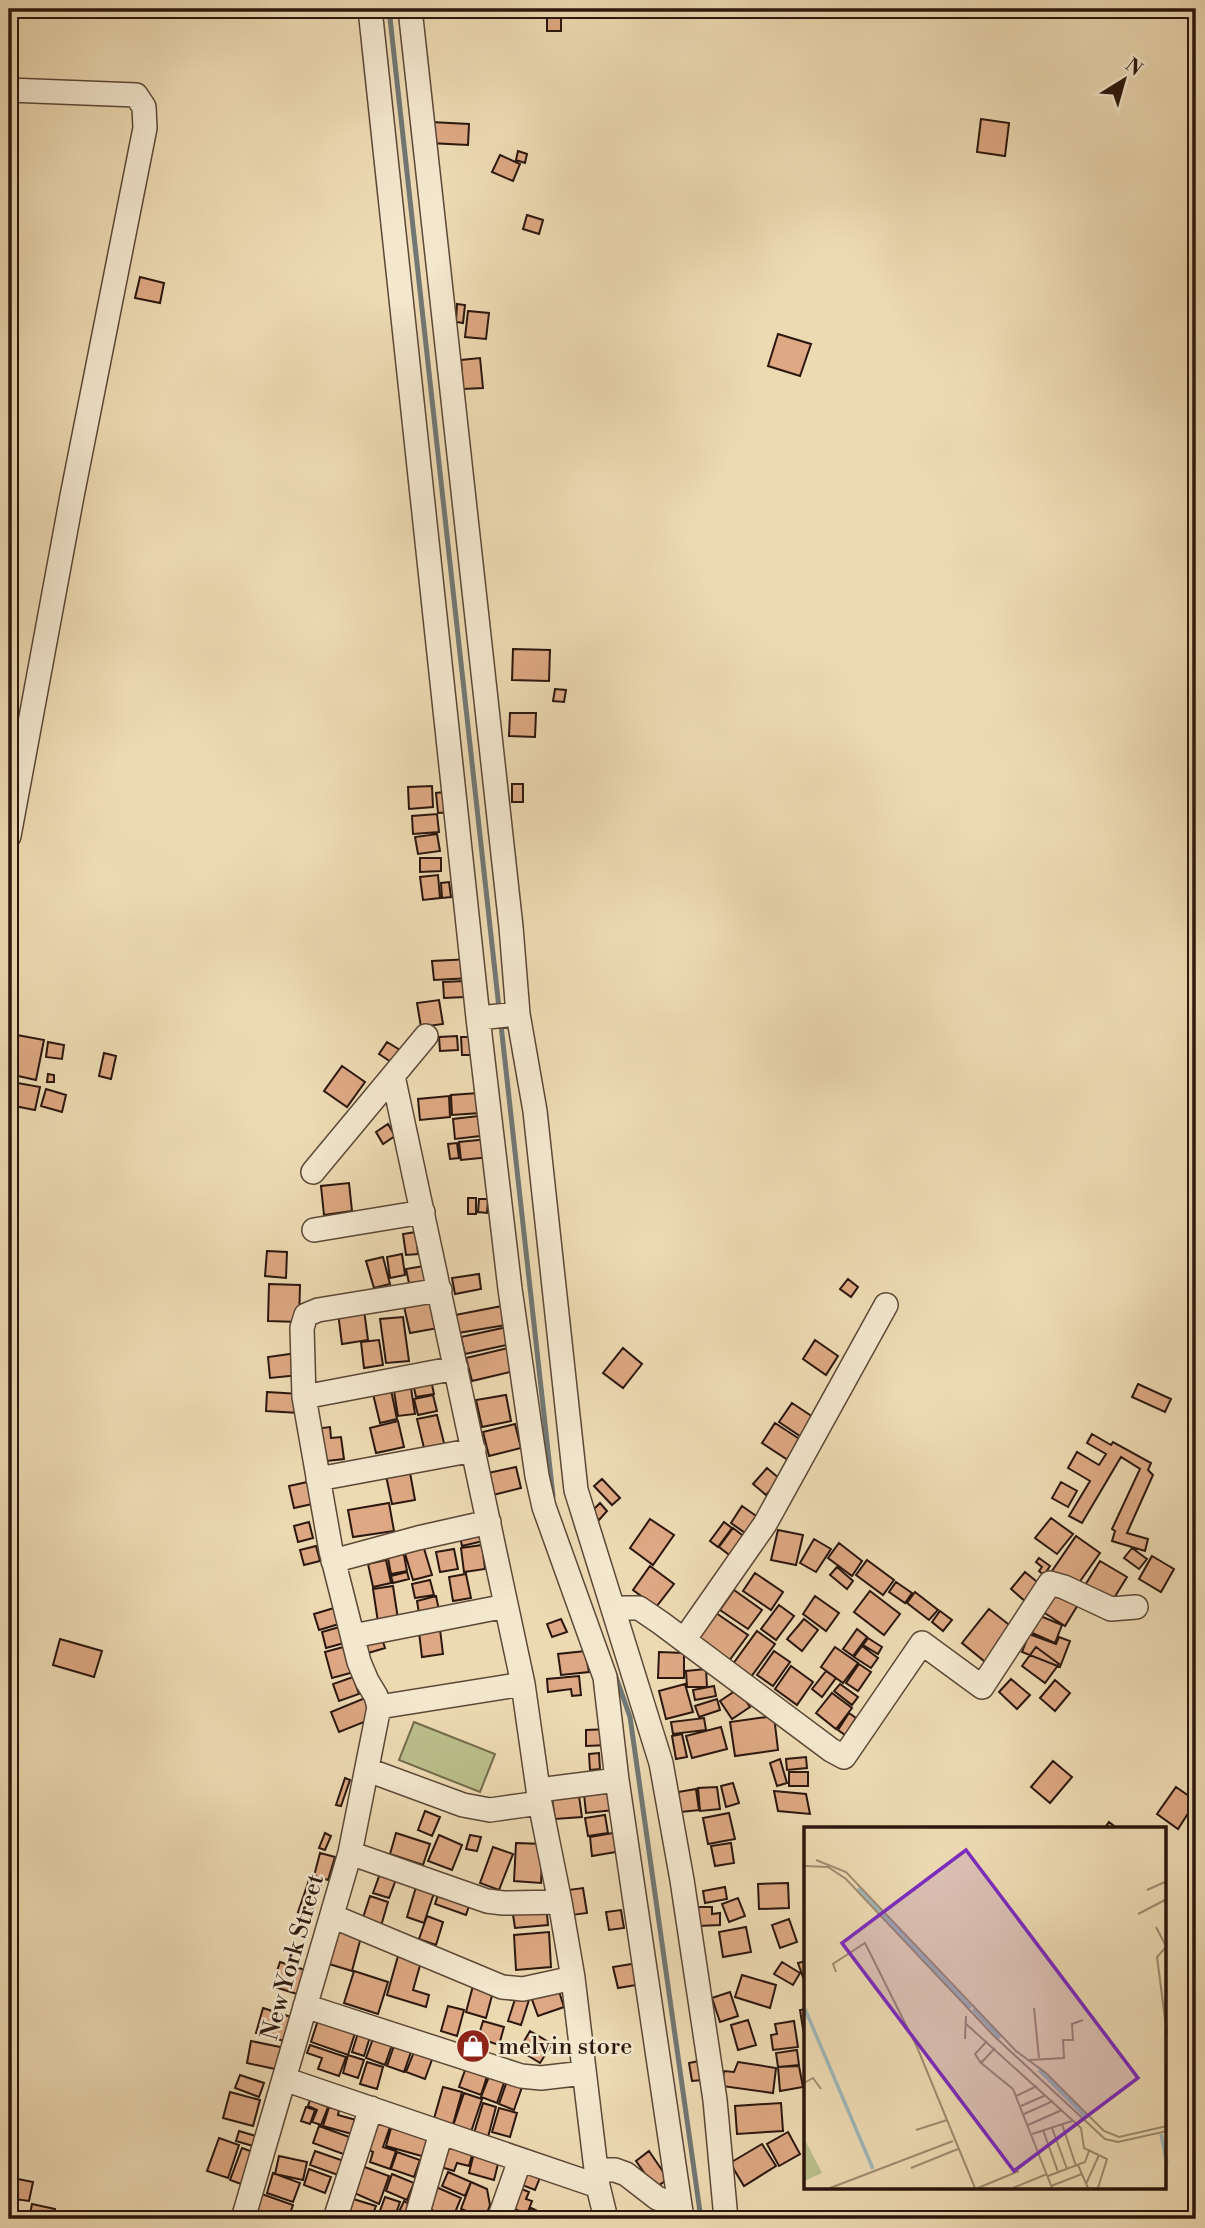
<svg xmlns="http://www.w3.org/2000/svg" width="1205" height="2228" viewBox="0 0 1205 2228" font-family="'Libre Bodoni',serif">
<rect width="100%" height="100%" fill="#eddab3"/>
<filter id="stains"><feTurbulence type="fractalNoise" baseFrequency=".00286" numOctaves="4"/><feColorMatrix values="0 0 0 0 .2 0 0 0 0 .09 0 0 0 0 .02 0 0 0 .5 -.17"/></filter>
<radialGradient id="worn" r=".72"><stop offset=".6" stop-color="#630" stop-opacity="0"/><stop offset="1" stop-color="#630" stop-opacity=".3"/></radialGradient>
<path fill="#babf8b" stroke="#726b4c" stroke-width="2" d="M414,1722L495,1754L480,1792L399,1760Z"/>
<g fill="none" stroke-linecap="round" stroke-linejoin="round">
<path stroke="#717774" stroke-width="5" d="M389,9L499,1008
M501,1025L553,1496
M615,1674L630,1717L701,2219"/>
</g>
<path fill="#dda883" stroke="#2b170d" stroke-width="2" d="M547,18H561V31H547Z
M981,119L1009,123L1005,156L977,152Z
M431,122L469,124L468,145L429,143Z
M518,151L527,154L525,163L516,160Z
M500,155L520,164L513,181L492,172Z
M527,215L543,220L539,234L523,229Z
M140,277L164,283L160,303L135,298Z
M457,304L465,305L463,323L456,322Z
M468,311L489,313L486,339L465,337Z
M778,334L811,344L800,376L768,366Z
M480,358L483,388L463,389L461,360Z
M513,649L550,650L549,681L512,680Z
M555,689L566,690L564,702L553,701Z
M510,713H536L535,737L509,736Z
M512,784H523V802H512Z
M432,786L433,807L409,809L408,787Z
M453,791L455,812L438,813L436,793Z
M437,814L439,832L413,834L412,816Z
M437,834L440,851L418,854L415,837Z
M420,858H441V871L420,872Z
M438,875L440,898L423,900L420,877Z
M449,882L451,897L442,898L441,883Z
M471,959L472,978L434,980L432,961Z
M464,981L465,997L444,998L443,982Z
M439,1000L443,1024L421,1027L417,1003Z
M17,1035L44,1040L36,1080L9,1074Z
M457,1036L458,1050L440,1051L439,1037Z
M461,1037H476V1055H462Z
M48,1042L64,1045L62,1059L46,1057Z
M387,1042L400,1050L391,1062L379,1054Z
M104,1053L116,1056L111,1079L99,1076Z
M342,1066L365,1082L347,1107L324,1091Z
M48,1074L54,1075V1082H47Z
M12,1082L40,1087L35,1110L9,1105Z
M46,1089L66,1095L62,1112L41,1106Z
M478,1093L480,1113L452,1115L451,1095Z
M449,1096L450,1117L420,1120L418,1099Z
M487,1115L489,1135L455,1139L453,1119Z
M388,1124L395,1136L383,1144L376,1132Z
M488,1139L490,1157L461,1160L459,1142Z
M457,1143L459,1158L450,1159L448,1144Z
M349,1183L352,1211L324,1215L321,1186Z
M468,1198H476V1214H468Z
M479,1199H488L487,1213L478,1212Z
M416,1232L418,1254L406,1255L403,1234Z
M267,1251L287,1252L286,1278L265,1276Z
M402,1254L405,1275L390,1278L387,1257Z
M383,1257L390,1284L374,1288L366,1261Z
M430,1265L433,1283L410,1288L406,1269Z
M479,1274L481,1289L455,1294L452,1278Z
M848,1279L858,1287L851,1297L840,1289Z
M269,1284L300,1285L299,1322L268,1321Z
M432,1296L438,1328L410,1333L403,1302Z
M502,1306L506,1325L458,1333L455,1315Z
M364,1310L368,1340L342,1344L338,1313Z
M403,1317L409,1361L386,1363L380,1319Z
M507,1327L511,1344L465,1354L461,1337Z
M379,1340L383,1365L364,1368L361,1342Z
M815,1340L838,1356L826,1375L803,1359Z
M512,1347L518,1370L472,1381L466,1358Z
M623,1348L642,1364L623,1388L603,1373Z
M297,1353L299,1375L270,1378L268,1357Z
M431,1380L434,1394L416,1397L413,1383Z
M410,1382L415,1414L398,1416L393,1385Z
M1138,1384L1171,1399L1165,1412L1132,1397Z
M391,1390L397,1419L380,1423L373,1394Z
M267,1392L300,1394L299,1413L266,1411Z
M433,1395L437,1411L418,1415L414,1399Z
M506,1395L511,1421L482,1427L476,1400Z
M792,1403L816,1419L803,1438L779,1422Z
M437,1415L445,1447L425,1452L417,1419Z
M398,1421L404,1447L376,1453L370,1428Z
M775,1423L801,1440L788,1460L762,1443Z
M515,1424L521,1448L489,1456L483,1432Z
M330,1427L331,1438L341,1437L344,1459L318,1462L314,1429Z
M1092,1434L1111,1445L1113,1442L1151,1463L1148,1470L1153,1475L1127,1533L1148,1539L1145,1551L1112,1541L1115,1531L1112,1529L1140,1469L1121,1457L1082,1523L1069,1516L1090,1481L1068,1468L1077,1452L1099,1465L1106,1454L1087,1443Z
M409,1467L415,1500L392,1504L385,1471Z
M516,1467L521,1488L493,1495L488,1473Z
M767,1468L780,1479L766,1495L753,1484Z
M602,1479L620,1498L612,1505L594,1486Z
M312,1481L317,1503L294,1508L289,1486Z
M1061,1482L1077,1491L1068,1507L1052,1498Z
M389,1503L394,1531L353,1537L348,1510Z
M600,1503L607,1511L599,1520L591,1512Z
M742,1506L759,1518L748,1535L731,1523Z
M1051,1518L1073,1534L1057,1554L1035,1538Z
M650,1519L674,1535L653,1565L630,1548Z
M309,1522L313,1538L298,1542L294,1526Z
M724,1522L732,1528L718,1547L710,1541Z
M733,1528L750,1541L736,1560L719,1547Z
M778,1530L803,1535L796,1565L771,1560Z
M481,1532L483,1541L462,1546L460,1537Z
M1076,1536L1100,1553L1076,1587L1052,1571Z
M814,1539L831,1549L816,1572L800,1563Z
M422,1542L432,1575L413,1580L403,1547Z
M839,1543L862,1561L852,1576L828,1558Z
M482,1545L485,1569L464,1572L461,1548Z
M316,1546L320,1561L304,1565L300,1550Z
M1132,1548L1147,1559L1139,1569L1124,1558Z
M454,1549L458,1569L440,1572L436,1552Z
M403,1550L407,1571L391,1574L387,1553Z
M1152,1556L1174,1569L1161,1592L1139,1579Z
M1039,1558L1050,1566L1044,1575L1039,1571L1042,1567L1036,1562Z
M386,1560L391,1583L373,1587L368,1564Z
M867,1560L894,1580L883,1595L856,1575Z
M1100,1561L1127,1577L1111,1603L1084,1587Z
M650,1566L674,1584L656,1607L633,1590Z
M837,1567L853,1581L847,1589L830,1575Z
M407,1572L409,1579L393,1583L391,1576Z
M1025,1572L1041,1585L1026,1602L1011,1589Z
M755,1573L783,1592L771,1610L743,1591Z
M466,1574L471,1598L453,1601L449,1577Z
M430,1580L434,1595L415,1598L412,1584Z
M896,1582L912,1593L905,1603L889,1592Z
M393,1586L398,1619L378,1622L373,1589Z
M1054,1587L1079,1603L1065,1626L1040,1610Z
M734,1590L762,1610L748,1629L720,1610Z
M870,1591L900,1614L884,1635L854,1612Z
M915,1592L938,1610L929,1620L907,1603Z
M436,1596L439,1610L419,1614L417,1601Z
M815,1596L839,1613L826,1631L803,1614Z
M779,1605L794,1616L776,1640L761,1629Z
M334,1608L339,1624L319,1630L314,1614Z
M989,1609L1017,1631L989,1665L962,1643Z
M940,1611L952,1620L943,1631L932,1622Z
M716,1613L748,1635L729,1661L697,1639Z
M1038,1615L1062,1625L1055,1643L1030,1632Z
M561,1619L567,1632L552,1637L547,1624Z
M804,1619L818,1630L802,1651L787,1639Z
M439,1621L443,1654L422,1657L418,1624Z
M343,1626L348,1642L326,1648L322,1632Z
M857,1629L867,1637L853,1656L843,1649Z
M757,1631L775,1644L748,1681L730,1668Z
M380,1632L385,1648L365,1654L360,1638Z
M1029,1634L1056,1644L1059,1637L1070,1641L1060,1667L1022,1652Z
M868,1638L882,1647L878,1654L863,1645Z
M60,1639L102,1651L94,1677L53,1665Z
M347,1646L354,1672L332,1678L325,1652Z
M862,1646L878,1658L871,1668L854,1657Z
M835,1647L858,1663L843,1683L821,1667Z
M1036,1647L1059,1664L1045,1683L1022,1666Z
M585,1651L589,1672L561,1675L558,1654Z
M774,1651L790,1662L773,1686L757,1675Z
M659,1652L684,1653V1678H658Z
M859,1664L871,1672L858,1691L846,1683Z
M791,1666L813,1682L797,1705L775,1689Z
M706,1669L707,1687H687L686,1671Z
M826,1671L836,1678L822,1697L812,1689Z
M579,1676L581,1695L572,1696L571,1689L548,1692L547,1679Z
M353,1677L359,1694L339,1701L333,1684Z
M1011,1679L1030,1695L1017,1709L999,1692Z
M1055,1680L1070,1693L1055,1711L1040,1698Z
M685,1684L693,1712L666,1719L659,1691Z
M840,1684L858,1697L852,1705L834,1691Z
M714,1686L716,1696L695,1700L693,1690Z
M738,1689L750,1707L732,1719L720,1701Z
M9,1692L16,1694L9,1714Z
M832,1693L852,1708L836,1729L816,1713Z
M365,1698L374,1718L339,1732L331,1712Z
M717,1699L720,1710L699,1717L695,1706Z
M849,1713L856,1718L845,1735L838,1730Z
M774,1716L778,1750L735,1756L730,1722Z
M704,1718L706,1730L673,1734L671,1722Z
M721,1727L727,1749L692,1758L686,1736Z
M609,1729V1745L586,1746V1730Z
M682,1734L687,1757L676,1759L672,1736Z
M599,1753L600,1769L590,1770L589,1754Z
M806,1757L807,1768L787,1770L786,1759Z
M780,1759L787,1783L777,1786L770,1763Z
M1053,1761L1072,1777L1050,1803L1031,1787Z
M789,1772H808V1786H789Z
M345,1778L350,1780L341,1806L336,1805Z
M733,1783L739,1803L726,1807L721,1786Z
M717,1787L720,1809L700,1811L698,1788Z
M1176,1787L1196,1801L1178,1829L1157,1814Z
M696,1789L699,1810L681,1812L678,1792Z
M612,1791L614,1810L586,1813L584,1794Z
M774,1791L806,1794L810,1814L778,1811Z
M579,1796L582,1817L555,1819L552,1798Z
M425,1811L440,1817L432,1836L418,1830Z
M729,1813L735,1839L708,1844L703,1818Z
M605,1815L608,1833L588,1836L585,1818Z
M1109,1822L1118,1829H1104Z
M619,1832L622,1851L592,1856L590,1837Z
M325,1833L331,1836L325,1850L319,1848Z
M396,1833L430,1844L423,1865L390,1854Z
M439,1835L462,1845L452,1870L428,1861Z
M470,1835L481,1837L477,1851L466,1849Z
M516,1843L543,1844L541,1883L514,1881Z
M731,1843L734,1863L715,1866L711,1846Z
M493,1847L513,1854L499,1890L480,1883Z
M320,1853L335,1857L328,1880L314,1876Z
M382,1868L398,1874L389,1898L373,1893Z
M309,1880L321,1884L310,1916L298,1912Z
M788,1883L789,1908L759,1909L758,1884Z
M416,1887L434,1893L424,1923L407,1917Z
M725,1887L727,1899L705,1903L703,1891Z
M583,1888L587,1913L572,1915L568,1890Z
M440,1889L471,1900L466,1915L435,1904Z
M370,1896L388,1902L379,1933L360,1927Z
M738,1898L745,1916L729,1922L722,1904Z
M546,1904L548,1925L515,1928L512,1908Z
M697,1907H712V1914L720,1913V1925L698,1926Z
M621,1910L624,1928L609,1930L606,1912Z
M427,1916L443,1922L436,1945L419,1939Z
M789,1919L797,1942L780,1948L772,1925Z
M746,1927L751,1952L723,1957L719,1932Z
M338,1931L361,1937L352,1971L329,1964Z
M549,1932L551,1967L516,1970L514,1935Z
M398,1956L421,1962L413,1990L429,1995L426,2007L387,1995Z
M806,1961V1986L798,1963Z
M280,1962L308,1971L300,1995L272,1986Z
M782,1962L800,1973L793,1985L774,1974Z
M638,1963L642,1984L618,1988L613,1967Z
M354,1971L388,1982L378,2014L344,2003Z
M742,1975L776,1985L770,2008L735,1997Z
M474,1982L494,1988L486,2018L466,2012Z
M557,1985L564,2007L538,2016L530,1994Z
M730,1992L738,2016L720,2022L712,1998Z
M516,1996L529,2000L521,2025L508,2021Z
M448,2006L464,2010L457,2036L441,2031Z
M263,2008L291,2017L284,2041L256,2033Z
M806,2009V2041H805L800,2010Z
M318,2020L355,2033L348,2055L311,2042Z
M748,2020L756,2045L738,2050L731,2025Z
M483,2021L504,2027L499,2045L478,2038Z
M794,2021L798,2047L773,2050L771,2035L777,2034L775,2024Z
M530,2031L552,2044L540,2063L519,2050Z
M358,2033L370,2037L364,2056L352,2052Z
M375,2033L394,2039L385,2065L366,2058Z
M396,2040L413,2046L404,2072L387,2066Z
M251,2041L285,2048L280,2070L247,2063Z
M310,2045L346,2057L339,2076L318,2069L322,2058L307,2053Z
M416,2047L434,2054L425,2079L406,2072Z
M797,2050L799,2065L778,2067L776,2053Z
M348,2055L364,2060L358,2078L343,2073Z
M699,2061L703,2080L692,2081L689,2063Z
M367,2062L383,2067L377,2089L360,2084Z
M468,2062L489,2070L481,2095L459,2087Z
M738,2062L776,2068L773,2093L722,2086L724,2071L734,2072Z
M799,2066L803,2087L780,2091L778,2067Z
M490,2074L505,2080L497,2103L481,2097Z
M240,2075L264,2083L259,2097L235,2088Z
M507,2081L522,2087L514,2110L499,2104Z
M443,2087L462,2092L452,2128L433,2122Z
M230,2092L260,2100L253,2126L223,2118Z
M464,2093L482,2099L471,2132L453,2126Z
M310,2100L328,2107L321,2125L312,2122L317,2110L308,2106Z
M483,2103L496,2107L488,2137L474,2133Z
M781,2103L783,2131L737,2134L735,2106Z
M306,2107L315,2110L310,2124L301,2121Z
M329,2107L339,2110L338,2115L356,2120L352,2134L323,2126Z
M499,2108L517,2113L510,2137L492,2132Z
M374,2122L390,2127L383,2147L396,2151L390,2169L370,2162L373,2152L367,2149Z
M319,2126L352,2138L346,2155L313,2143Z
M391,2128L430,2139L425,2157L386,2146Z
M239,2131L256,2136L253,2146L236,2141Z
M788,2132L800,2154L779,2166L767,2144Z
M219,2138L239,2145L228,2178L207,2171Z
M762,2144L776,2166L744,2186L730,2163Z
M448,2145L473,2152L469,2166L457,2163L454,2171L441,2167Z
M242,2148L253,2152L241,2184L230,2180Z
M315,2151L344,2161L338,2175L310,2165Z
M649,2151L668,2179L655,2188L636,2161Z
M397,2152L420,2160L414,2177L391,2169Z
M474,2153L499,2160L494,2180L469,2173Z
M279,2156L307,2162L303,2180L275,2174Z
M362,2166L389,2176L379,2204L352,2192Z
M523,2167L541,2175L535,2190L517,2183Z
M309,2169L331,2177L325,2193L304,2185Z
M448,2172L471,2182L465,2196L442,2186Z
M273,2173L300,2183L293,2202L267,2193Z
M392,2174L414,2183L407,2200L386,2191Z
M18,2179L33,2182L29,2201L14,2199Z
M471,2182L487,2189L490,2205L485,2218L461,2209Z
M434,2186L461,2198L456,2210L463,2214L460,2219H430L434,2211L425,2207Z
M517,2187L529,2192L526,2199L532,2201L527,2214L509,2207Z
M259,2193L293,2205L288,2219H280L254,2210Z
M385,2197L400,2202L394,2219H377Z
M350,2198L376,2206L371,2219H346Z
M410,2199L416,2202L409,2219L398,2214L404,2201L407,2203Z
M32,2204L55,2209L53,2219H29Z
M531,2208L542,2213L540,2219H507L510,2210L527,2217Z
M296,2214L309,2219L311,2214L317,2217L316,2219H294Z"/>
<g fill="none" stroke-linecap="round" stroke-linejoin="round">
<g stroke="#5c4836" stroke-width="26">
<path id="minor" d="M370,9L478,1018L510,1289L537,1476L544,1507L605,1677L617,1780L682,2219
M410,9L511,927L518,1014L535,1111L576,1490L661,1763L682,1880L715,2100L726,2219
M9,90L136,95L144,107L145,128L72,496L9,836
M478,1018L518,1014
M393,1076L523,1684L540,1803L560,1902L573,1978L598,2186L606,2219
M313,1172L426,1036
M314,1230L423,1212
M304,1397L302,1328L306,1315L318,1310L440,1290
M318,1479L474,1450
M333,1561L418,1538L489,1522
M614,1608H639L661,1623L831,1750L844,1757L922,1643L982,1687L1050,1583L1064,1587L1111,1609L1136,1607
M353,1636L506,1606
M684,1640L765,1524L886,1305
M379,1707L523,1684
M368,1770L463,1805L490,1810L540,1803
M539,1790L617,1780
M350,1853L487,1901L503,1903L560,1902
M332,1916L502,1987L523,1989L573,1978
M305,2006L521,2076L541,2078L584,2073
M284,2079L598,2186
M596,2170H615L626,2174L657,2198L680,2207
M243,2219L350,1853L379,1707L376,1696L367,1681L359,1662L331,1551L304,1397L456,1368
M335,2219L371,2108
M416,2219L441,2133
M499,2219L520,2160"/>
</g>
<use href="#minor" stroke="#f3e7ce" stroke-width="23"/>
</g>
<defs>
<g id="shop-disc" transform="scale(1.75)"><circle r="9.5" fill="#8f2418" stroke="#f3e7ce"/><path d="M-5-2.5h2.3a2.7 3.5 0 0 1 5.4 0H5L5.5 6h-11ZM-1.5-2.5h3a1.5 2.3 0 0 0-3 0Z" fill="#fff"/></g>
</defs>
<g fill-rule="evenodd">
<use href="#shop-disc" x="473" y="2046"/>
</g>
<g text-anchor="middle" stroke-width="5" stroke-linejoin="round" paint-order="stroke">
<g font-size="24" fill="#2b170d" stroke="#f3e7ce">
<text transform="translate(292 1957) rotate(-74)" y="8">New York Street</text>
</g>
<g font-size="24" fill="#2b170d" stroke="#f3e7ce" text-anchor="start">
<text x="498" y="2054">melvin store</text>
</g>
</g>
<g transform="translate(804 1827)">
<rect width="362" height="362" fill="#eddab3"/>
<path d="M0,311L18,346L0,354Z" fill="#babf8b"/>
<path fill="none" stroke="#9fb7b8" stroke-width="3.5" d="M54,61L167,181M1,182L69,342M169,182L196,211M235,243L281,289M357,307L363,337"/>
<path fill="none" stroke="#9f8c71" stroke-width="2" d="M12,33L42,45L212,224L242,246L300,304L315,310L363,299M0,39L24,40L42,52L190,209L301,312L314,315L363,304M343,63L363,54M334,87L363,72M352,100L362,119M363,119L353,130L363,207M32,145L29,137L61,116L113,220L171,361M230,181L235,231M161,196L277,301L280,321L303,332L294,361M161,212L162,189M191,221L177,236L209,262M225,233L260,231L259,213H269L268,197L279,193M177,236L171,227L183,214M0,256L9,251L17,262M209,262L248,361M212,269L233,259M217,279L242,268M220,287L249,274M258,297L272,339M224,298L258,283M248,301L263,342M112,303L143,293M239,303L254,345M228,307L268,294M274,338L284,361M107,341L154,322M244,349L281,335L285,324M282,357L295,328M247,359L278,347M26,361L149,314M174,361L215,344M209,361L243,347"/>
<path fill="#7b2cbf" fill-opacity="0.15" stroke="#7b2cbf" stroke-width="3.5" d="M162,23L334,251L210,344L38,116Z"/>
<rect width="362" height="362" fill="none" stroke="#2b170d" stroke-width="3.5"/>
</g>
<rect width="1205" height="2228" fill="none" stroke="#eddab3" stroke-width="35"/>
<rect x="10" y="10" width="1184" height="2207" fill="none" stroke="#2b170d" stroke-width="3.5"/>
<rect x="18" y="18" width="1170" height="2193" fill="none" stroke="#2b170d" stroke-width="2"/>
<g transform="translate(1124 80) rotate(37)" stroke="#f3e7ce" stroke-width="5" paint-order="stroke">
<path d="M0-5L12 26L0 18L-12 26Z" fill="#2b170d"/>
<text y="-10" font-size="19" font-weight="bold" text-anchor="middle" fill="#2b170d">N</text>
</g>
<rect width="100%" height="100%" filter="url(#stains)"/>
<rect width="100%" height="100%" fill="url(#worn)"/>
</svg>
